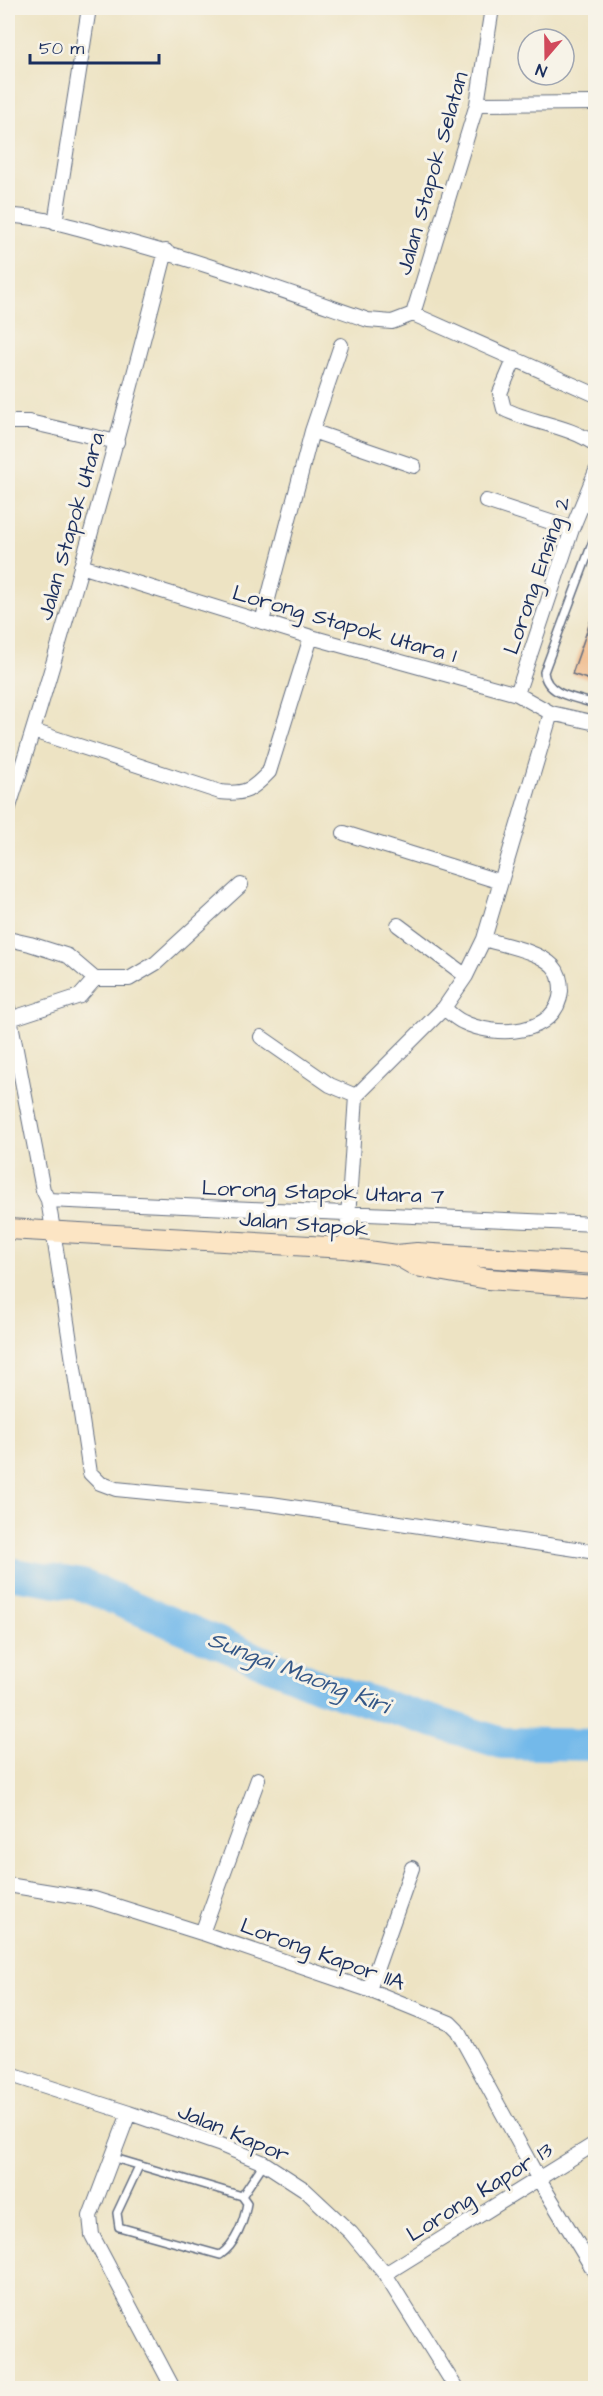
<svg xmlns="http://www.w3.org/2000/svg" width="603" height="2396" viewBox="0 0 603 2396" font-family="'Architects Daughter',sans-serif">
<rect width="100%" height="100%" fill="#f7f3e8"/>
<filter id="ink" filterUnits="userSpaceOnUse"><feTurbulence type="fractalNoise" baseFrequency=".0167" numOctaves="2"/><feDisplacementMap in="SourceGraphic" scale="12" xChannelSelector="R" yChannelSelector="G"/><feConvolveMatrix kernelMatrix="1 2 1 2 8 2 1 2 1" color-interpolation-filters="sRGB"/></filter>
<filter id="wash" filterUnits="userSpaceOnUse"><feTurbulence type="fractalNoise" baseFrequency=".008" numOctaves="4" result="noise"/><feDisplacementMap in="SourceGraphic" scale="24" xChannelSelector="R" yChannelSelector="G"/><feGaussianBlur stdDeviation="1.35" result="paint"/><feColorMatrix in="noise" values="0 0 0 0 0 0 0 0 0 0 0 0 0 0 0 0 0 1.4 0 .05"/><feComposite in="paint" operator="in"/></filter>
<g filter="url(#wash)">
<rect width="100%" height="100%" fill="#ede3c3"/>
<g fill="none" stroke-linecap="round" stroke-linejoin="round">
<path stroke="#73b9ea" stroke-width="32" d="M8,1573L82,1585L320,1686L502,1743L596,1745"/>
</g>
<g id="blocks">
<path fill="#efb27e" d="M595,608H596V682L572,674Z"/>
</g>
</g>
<g filter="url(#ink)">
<use href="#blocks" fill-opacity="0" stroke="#646e81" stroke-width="1.5"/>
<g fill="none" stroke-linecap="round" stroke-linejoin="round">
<g stroke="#646e81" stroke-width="10">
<path id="service" d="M596,533L544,672C546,695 576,698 596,704
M111,2157L242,2196L247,2203C244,2222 236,2244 220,2255L119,2227L117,2213L139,2166
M242,2196L264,2163"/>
</g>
<g stroke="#646e81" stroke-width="16">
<path id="minor" d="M477,104L596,103
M8,216C41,216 74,227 106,236C195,259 281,290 368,320L392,322L413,314L596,395
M55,223L89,8
M413,314L477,104L492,8
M515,358L500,393L504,409C533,424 570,425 596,445
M8,422H29L117,442
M312,431L414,466
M486,501L572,529
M81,566L311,637L517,694L551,713L596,723
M262,622L312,431L341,345
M517,694L572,529L596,471
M33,731L220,792C245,795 252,790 269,772L311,637
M8,810C67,626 118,439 166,251
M344,833L501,882
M398,925L466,976
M8,939L30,944L68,956L95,979
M8,1008L43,1190L48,1200L53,1230L90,1473L100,1483L116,1489L271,1504L596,1552
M444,1008C450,1013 456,1019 463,1022C495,1038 557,1036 561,991C561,982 560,973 553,966C539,951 503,945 484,939
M10,1019L80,996L95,979H129L156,963L241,885
M261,1037L330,1085L356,1096
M48,1200L596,1224
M346,1248L356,1096L444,1008L466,976L484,939L551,713
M8,1885L94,1899L202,1933L369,1990L450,2023L457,2030L538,2178L596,2274
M202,1933L258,1779
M369,1990L412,1868
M8,2074L129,2113L221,2145L264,2163L304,2189L351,2233L385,2274L456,2388
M129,2113L90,2216L92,2235L173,2388
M385,2274L596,2143"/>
</g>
<g stroke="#646e81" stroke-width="22">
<path id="secondary" d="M8,1229L346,1248L397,1255L417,1253L596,1264
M397,1255L416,1266L488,1279L596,1287"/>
</g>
<use href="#service" stroke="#fff" stroke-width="7"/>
<use href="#minor" stroke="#fff" stroke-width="14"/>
<use href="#secondary" stroke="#fce5c4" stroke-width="20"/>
</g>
</g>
<g text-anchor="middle" stroke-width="6" stroke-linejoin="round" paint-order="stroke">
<g font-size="22" fill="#1b2f5e" stroke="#f7f3e8">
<text transform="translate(431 173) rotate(-74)" y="8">Jalan Stapok Selatan</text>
<text transform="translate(70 526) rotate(-74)" y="8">Jalan Stapok Utara</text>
<text transform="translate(536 575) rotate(-71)" y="8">Lorong Ensing 2</text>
<text transform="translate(345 623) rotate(16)" y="8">Lorong Stapok Utara 1</text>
<text transform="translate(323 1191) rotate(2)" y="8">Lorong Stapok Utara 7</text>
<text transform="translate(304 1223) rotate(5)" y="8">Jalan Stapok</text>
<text transform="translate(323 1953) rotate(20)" y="8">Lorong Kapor 11A</text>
<text transform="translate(234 2132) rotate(23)" y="8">Jalan Kapor</text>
<text transform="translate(479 2191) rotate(-32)" y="8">Lorong Kapor 13</text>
</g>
<g font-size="24" font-style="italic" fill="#355888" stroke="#f7f3e8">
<text transform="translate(299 1672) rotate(21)" y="8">Sungai Maong Kiri</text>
</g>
</g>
<rect width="603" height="2396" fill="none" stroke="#f7f3e8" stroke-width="30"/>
<g transform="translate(546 57) rotate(200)"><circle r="28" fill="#f7f3e8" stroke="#9fa5b1" stroke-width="1.5"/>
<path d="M0-4.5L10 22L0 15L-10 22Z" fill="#d1495b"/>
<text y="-9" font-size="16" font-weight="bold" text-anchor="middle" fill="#1b2f5e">N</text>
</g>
<path d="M30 54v9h129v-9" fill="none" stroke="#1b2f5e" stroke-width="3"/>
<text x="39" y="54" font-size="18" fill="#1b2f5e" stroke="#f7f3e8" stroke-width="4.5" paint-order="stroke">50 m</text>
</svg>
